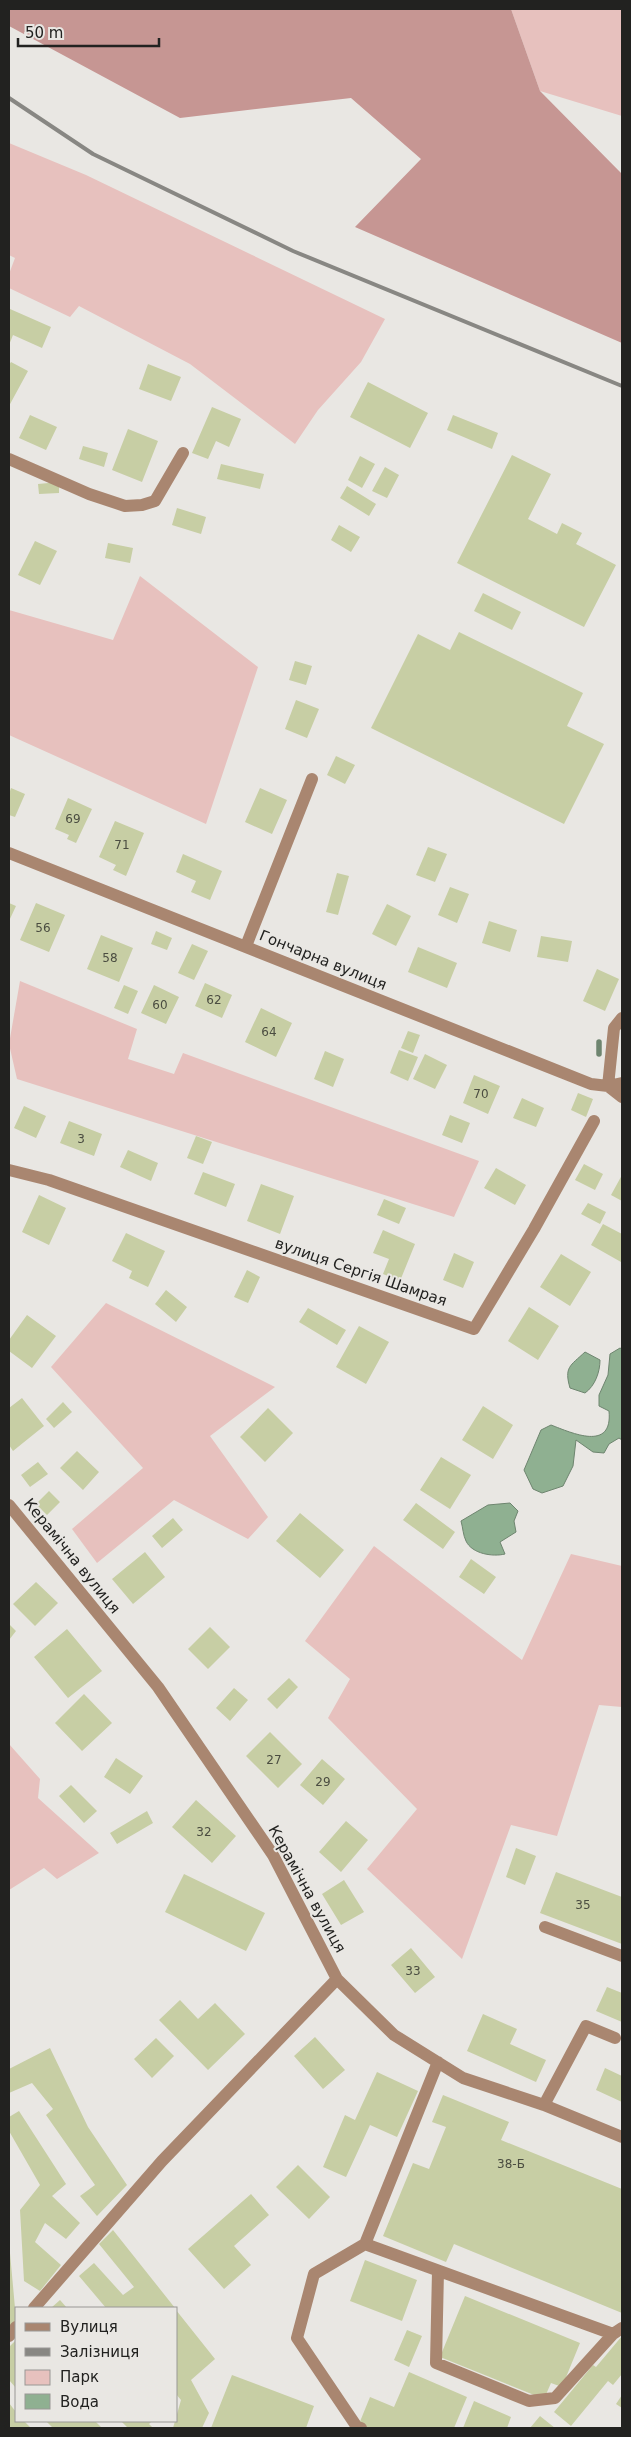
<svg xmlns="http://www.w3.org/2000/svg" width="631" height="2437" viewBox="0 0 631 2437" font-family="'DejaVu Sans',sans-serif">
<rect width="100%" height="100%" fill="#e9e7e3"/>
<path fill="#e7c1be" d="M511,9H622V116L540,91Z
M9,143L86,175L385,319L361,362L318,410L295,444L190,364L79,306L70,317L9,288V274L15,258L9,255Z
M140,576L258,667L206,824L9,735V610L113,640Z
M20,981L137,1029L128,1059L174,1074L183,1053L479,1161L454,1217L17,1079L9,1044Z
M106,1303L275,1387L210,1436L268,1517L248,1539L174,1500L97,1563L72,1529L143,1468L51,1367Z
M374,1546L522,1660L571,1554L622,1566V1707L599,1705L557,1836L511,1825L462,1959L367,1869L417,1809L328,1718L350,1679L305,1641Z
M9,1744L40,1779L38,1798L99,1853L57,1879L44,1868L9,1890Z"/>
<path fill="#c69693" d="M9,9H511L540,91L622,174V343L355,227L421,159L351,98L180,118L9,26Z"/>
<path fill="#8fb091" stroke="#6e856f" d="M620,1348L622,1349V1440L619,1438L609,1444L604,1453L593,1452L576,1440L573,1466L563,1486L542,1493L533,1489L524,1470L541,1430L551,1425C572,1433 613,1452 609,1411L599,1406V1395L608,1375L610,1354Z
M585,1352L600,1360C600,1372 595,1386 585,1393L570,1388C564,1367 570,1366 585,1352Z
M510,1503L518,1511L514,1521L516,1532L500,1542L505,1554C493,1557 472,1554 466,1541C463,1535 463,1528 461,1521L488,1505Z"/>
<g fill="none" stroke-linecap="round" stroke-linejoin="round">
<path stroke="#6e856f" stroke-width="5.5" d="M599,1054V1042"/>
</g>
<path fill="#c7cea4" d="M10,309L51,327L42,348L13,335L9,345Z
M11,362L28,371L9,406V365Z
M148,364L181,377L171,401L139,389Z
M368,382L428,413L410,448L350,417Z
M212,407L241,419L229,447L216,441L208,459L192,453Z
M30,415L57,427L46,450L19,438Z
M453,415L498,433L492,449L447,430Z
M128,429L158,441L142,482L112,470Z
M83,446L108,453L104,467L79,459Z
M512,455L551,474L528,519L557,534L562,523L582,533L576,544L616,565L584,627L457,563Z
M360,456L375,464L362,488L348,480Z
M221,464L264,474L260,489L217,479Z
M385,467L399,475L387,498L372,491Z
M59,482V493L39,494L38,484Z
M347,486L376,504L369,516L340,498Z
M177,508L206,517L201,534L172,525Z
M339,525L360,537L351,552L331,540Z
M35,541L57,551L40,585L18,575Z
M108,543L133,548L130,563L105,558Z
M483,593L521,612L512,630L474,611Z
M459,632L583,693L567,726L604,744L564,824L371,728L418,634L450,650Z
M295,661L312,666L306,685L289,680Z
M296,700L319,709L307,738L285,729Z
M336,756L355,765L345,784L327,775Z
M11,788L25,794L15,817L9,815V794Z
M260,788L287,800L272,834L245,822Z
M68,798L92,809L76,843L67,839L69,835L55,829Z
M115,821L144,833L126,876L113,870L116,865L99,857Z
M428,847L447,854L435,882L416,875Z
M183,854L222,871L210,900L191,892L196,881L176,872Z
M337,873L349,876L338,915L326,912Z
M450,887L469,894L457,923L438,915Z
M9,903L16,906L9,921Z
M36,903L65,915L49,952L20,940Z
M387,904L411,916L396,946L372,934Z
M489,921L517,930L510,952L482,943Z
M156,931L172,938L167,950L151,944Z
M101,935L133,948L119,982L87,969Z
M541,936L572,941L568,962L537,957Z
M192,944L208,951L194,980L178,973Z
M418,947L457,963L447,988L408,972Z
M597,969L619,979L605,1011L583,1001Z
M205,983L232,995L222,1018L195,1006Z
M124,985L138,991L128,1014L114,1008Z
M154,985L179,997L166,1024L141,1013Z
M261,1008L292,1023L276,1057L245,1042Z
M408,1031L420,1035L413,1053L401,1048Z
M399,1050L418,1057L408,1081L390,1073Z
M325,1051L344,1059L333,1087L314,1079Z
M425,1054L447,1065L435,1089L413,1079Z
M474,1075L500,1086L488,1114L463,1103Z
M578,1093L593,1099L586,1117L571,1110Z
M522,1098L544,1108L536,1127L513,1118Z
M24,1106L46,1116L36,1138L14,1128Z
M450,1115L470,1123L462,1143L442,1135Z
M69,1121L102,1134L94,1156L60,1143Z
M196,1136L212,1142L203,1164L187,1158Z
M128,1150L158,1163L151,1181L120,1167Z
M584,1164L603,1174L595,1190L575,1180Z
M496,1168L526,1185L515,1205L484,1188Z
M203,1172L235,1184L226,1207L194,1194Z
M622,1175V1201L611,1195Z
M261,1184L294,1196L280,1234L247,1221Z
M39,1195L66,1208L49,1245L22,1232Z
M384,1199L406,1208L399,1224L377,1215Z
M588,1203L606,1212L600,1224L581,1214Z
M603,1224L622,1234L621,1262L591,1245Z
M383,1230L415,1244L400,1281L383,1274L389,1259L373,1253Z
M126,1233L165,1251L148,1287L129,1278L132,1271L112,1261Z
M454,1253L474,1262L463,1288L443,1280Z
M561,1254L591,1272L570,1306L540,1287Z
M247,1270L260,1277L248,1303L234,1297Z
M166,1290L187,1307L176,1322L155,1304Z
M529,1307L559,1326L538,1360L508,1341Z
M308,1308L346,1330L337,1345L299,1322Z
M27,1315L56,1336L32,1368L9,1351V1340Z
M359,1326L389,1342L366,1384L336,1367Z
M22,1398L44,1426L13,1451L9,1445V1408Z
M63,1402L72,1412L54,1428L46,1419Z
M483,1406L513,1425L493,1459L462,1440Z
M268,1408L293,1433L265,1462L240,1437Z
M77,1451L99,1472L83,1490L60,1468Z
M441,1457L471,1475L450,1509L420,1490Z
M38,1462L48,1474L30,1487L21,1475Z
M49,1491L60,1502L47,1515L36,1504Z
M416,1503L455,1532L443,1549L403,1520Z
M300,1513L344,1550L320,1578L276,1541Z
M173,1518L183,1530L162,1548L152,1536Z
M145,1552L165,1577L133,1604L112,1579Z
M471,1559L496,1577L484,1594L459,1577Z
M36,1582L58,1603L35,1626L13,1604Z
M9,1624L16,1631L9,1640Z
M210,1627L230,1647L208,1669L188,1649Z
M67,1629L102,1671L68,1698L34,1657Z
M289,1678L298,1687L277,1709L267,1699Z
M234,1688L248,1700L230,1721L216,1708Z
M84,1694L112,1723L82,1751L55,1723Z
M270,1732L302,1764L278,1788L246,1756Z
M116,1758L143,1776L130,1794L104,1777Z
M322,1759L345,1779L323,1805L300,1785Z
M71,1785L97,1811L84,1823L59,1796Z
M196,1800L236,1836L212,1863L172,1827Z
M147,1811L153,1823L117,1844L110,1833Z
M346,1821L368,1840L341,1872L319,1852Z
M516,1848L536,1856L525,1885L506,1877Z
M556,1872L622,1897V1944L540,1913Z
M184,1874L265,1913L246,1951L165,1912Z
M344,1880L364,1912L341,1925L322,1894Z
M411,1948L435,1977L415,1993L391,1965Z
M607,1987L622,1993V2022L596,2011Z
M180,2000L198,2019L215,2003L245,2034L208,2070L159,2020Z
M483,2014L517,2029L510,2044L546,2060L536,2082L467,2051Z
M315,2037L345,2070L323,2089L294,2056Z
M156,2038L174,2056L152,2078L134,2059Z
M50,2048L88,2127L127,2185L97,2216L80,2196L95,2185L46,2115L53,2109L32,2083L9,2093V2069Z
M605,2068L622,2076V2102L596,2090Z
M377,2072L418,2091L397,2137L370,2125L346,2177L323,2167L345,2115L355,2120Z
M443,2095L509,2122L501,2140L622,2189V2313L454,2244L446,2262L383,2236L413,2163L429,2169L446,2127L432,2122Z
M19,2111L66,2184L52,2196L80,2223L66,2239L45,2223L35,2242L61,2265L40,2291L24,2281L20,2210L40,2185L9,2131V2117Z
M298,2165L330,2197L309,2219L276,2187Z
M251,2194L269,2215L234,2246L251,2265L224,2289L188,2249Z
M113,2230L175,2308H106L79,2276L94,2263L123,2295L134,2287L99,2244Z
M9,2242L16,2319V2323L9,2329Z
M365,2260L417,2280L402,2321L350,2301Z
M465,2296L580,2343L562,2387L551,2383L544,2399L440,2357Z
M60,2300L67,2308H51Z
M176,2310L215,2359L191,2380L209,2413L202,2428H173L181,2400L176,2394Z
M407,2330L422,2336L409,2367L394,2360Z
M622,2336V2374L613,2385L608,2381L571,2426L554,2412L593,2365L596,2367Z
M16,2340V2388L9,2380V2347Z
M409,2372L467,2397L454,2428H369L359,2424L370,2397L394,2407Z
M232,2375L314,2406L306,2428H211Z
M622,2395V2408L616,2404Z
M474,2401L511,2417L507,2428H463Z
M9,2403L16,2412V2421H24L31,2428H9Z
M540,2416L555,2428H530Z
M46,2421H95L102,2428H53Z
M121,2421H152L149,2424L153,2428H128Z"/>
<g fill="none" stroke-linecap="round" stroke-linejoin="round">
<path stroke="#a98670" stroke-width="12" d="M9,459L89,494L125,506L142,505L155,501L183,453
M9,853L591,1084L608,1086L622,1097
M246,946L312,779
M622,1018L614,1028L608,1086L622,1083
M9,1170L49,1180L474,1329L534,1229L594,1121
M9,1505L158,1687L273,1855L337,1979L394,2035L463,2078L544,2105L622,2137
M545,1927L622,1956
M544,2105L586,2026L615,2038
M365,2244L613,2334L622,2328
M438,2271L436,2363L529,2401L555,2398L613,2334
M34,2308L162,2161L337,1979
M9,2336L16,2327
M361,2428L357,2427L297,2338L314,2274L365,2244L438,2062"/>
<path stroke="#888783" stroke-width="4" d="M9,98L93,154L293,251L622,386"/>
</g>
<g text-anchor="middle" stroke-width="4" stroke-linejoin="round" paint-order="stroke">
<g font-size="12" fill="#4b4d41">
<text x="73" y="823">69</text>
<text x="122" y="849">71</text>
<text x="43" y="932">56</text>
<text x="110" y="962">58</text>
<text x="214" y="1004">62</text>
<text x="160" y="1009">60</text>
<text x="269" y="1036">64</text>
<text x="481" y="1098">70</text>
<text x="81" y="1143">3</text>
<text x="274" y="1764">27</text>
<text x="323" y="1786">29</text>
<text x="204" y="1836">32</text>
<text x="583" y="1909">35</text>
<text x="413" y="1975">33</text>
<text x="511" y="2168">38-Б</text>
</g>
<g font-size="15" fill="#222220" stroke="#e9e7e3">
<text transform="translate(323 960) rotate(22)" y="5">Гончарна вулиця</text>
<text transform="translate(361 1272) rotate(19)" y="5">вулиця Сергія Шамрая</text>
<text transform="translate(72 1556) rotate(51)" y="5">Керамічна вулиця</text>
<text transform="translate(307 1889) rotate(61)" y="5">Керамічна вулиця</text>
</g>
</g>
<rect width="631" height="2437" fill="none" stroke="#222220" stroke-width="20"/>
<rect x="15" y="2307" width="162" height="115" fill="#e9e7e3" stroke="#999895"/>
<rect x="25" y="2323" width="25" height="8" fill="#a98670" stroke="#999895"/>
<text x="60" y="2332" font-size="15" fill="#222220">Вулиця</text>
<rect x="25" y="2348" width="25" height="8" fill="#888783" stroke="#999895"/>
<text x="60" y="2357" font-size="15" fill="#222220">Залізниця</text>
<rect x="25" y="2370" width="25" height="15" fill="#e7c1be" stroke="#999895"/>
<text x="60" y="2382" font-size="15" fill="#222220">Парк</text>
<rect x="25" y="2394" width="25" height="15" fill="#8fb091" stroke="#999895"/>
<text x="60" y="2407" font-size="15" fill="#222220">Вода</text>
<path d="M18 38v8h141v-8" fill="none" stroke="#222220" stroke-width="2.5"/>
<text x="25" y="38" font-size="15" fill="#222220" stroke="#e9e7e3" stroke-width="4" paint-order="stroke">50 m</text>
</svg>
